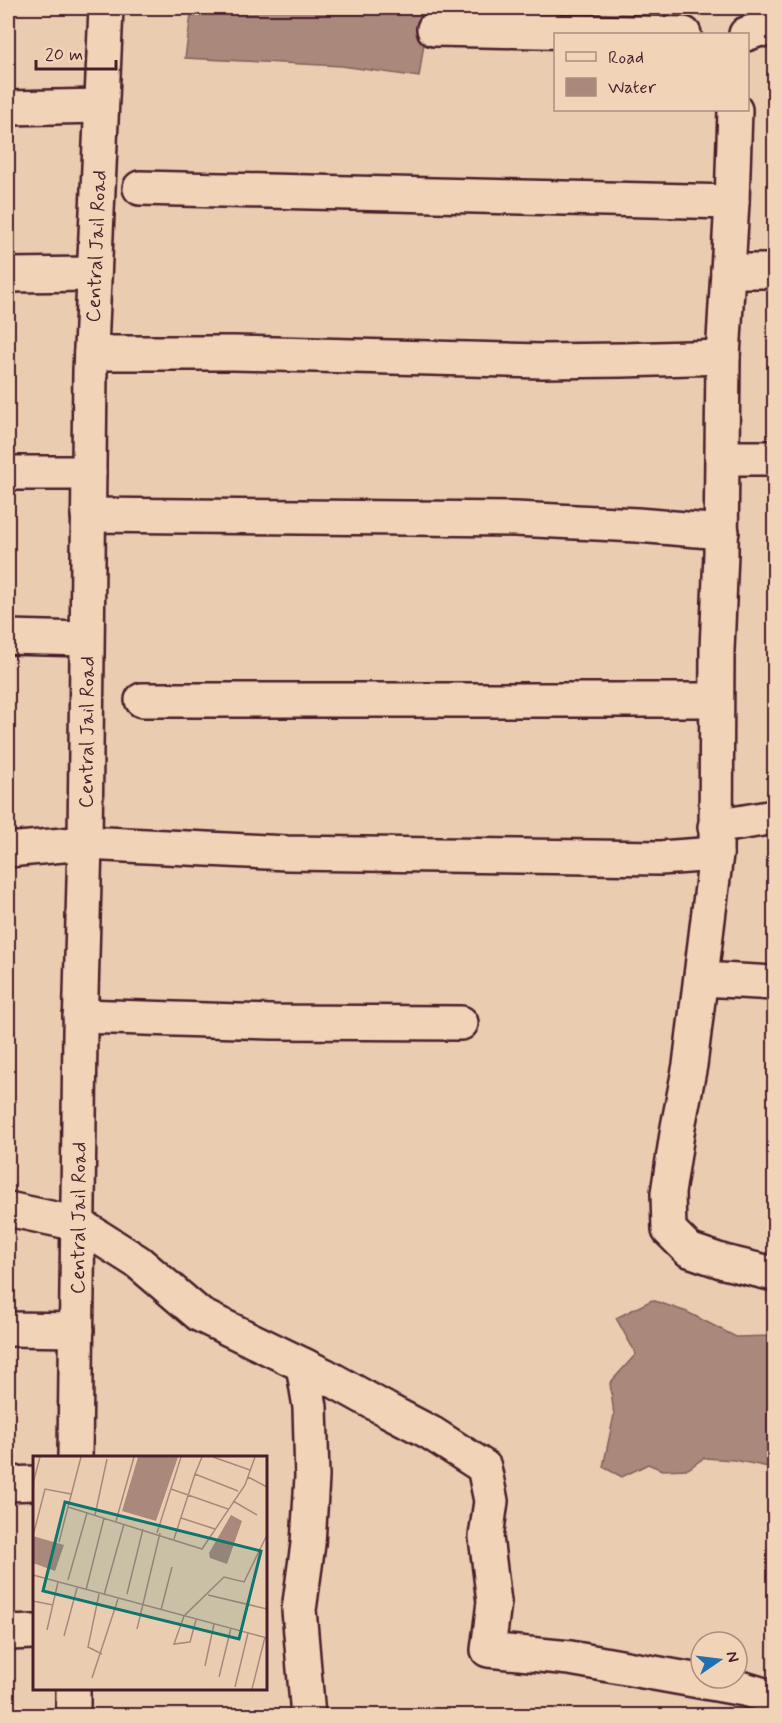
<svg xmlns="http://www.w3.org/2000/svg" width="782" height="1723" viewBox="0 0 782 1723" font-family="Mynerve,sans-serif">
<rect width="100%" height="100%" fill="#eacdb1"/>
<filter id="ink" filterUnits="userSpaceOnUse"><feTurbulence type="fractalNoise" baseFrequency=".0167" numOctaves="2"/><feDisplacementMap in="SourceGraphic" scale="12" xChannelSelector="R" yChannelSelector="G"/><feConvolveMatrix kernelMatrix="1 2 1 2 8 2 1 2 1" color-interpolation-filters="sRGB"/></filter>
<g filter="url(#ink)">
<path fill="#ab887c" stroke="#845e5c" stroke-width="1.5" d="M192,8H416V11L428,16L419,77L342,66L185,58Z
M652,1300L687,1312L736,1337L774,1336V1468L734,1460L704,1458L688,1469L662,1470L648,1464L622,1477L603,1467L614,1415L610,1383L636,1354L616,1318Z"/>
<g fill="none" stroke-linecap="round" stroke-linejoin="round">
<g stroke="#4a1f2b" stroke-width="38">
<g id="minor">
<path d="M434,29L684,34"/>
<path d="M746,34L760,29L774,30"/>
<path d="M8,108L101,106"/>
<path d="M735,110L732,202L723,357L721,553L717,650L716,854L690,1065L678,1127L668,1193L669,1230L689,1250L724,1262L774,1274"/>
<path d="M140,188L732,202"/>
<path d="M728,271H774"/>
<path d="M8,275L94,274"/>
<path d="M91,353H234L542,361L623,360L723,357"/>
<path d="M723,458H774"/>
<path d="M8,473H89"/>
<path d="M88,515L515,519L637,525L722,532"/>
<path d="M8,637L86,639"/>
<path d="M142,700H716"/>
<path d="M715,827L774,817"/>
<path d="M8,850L85,843L287,853L660,858L716,854"/>
<path d="M701,979L774,983"/>
<path d="M80,1016L272,1022L461,1023"/>
<path d="M8,1209L78,1224L138,1262L200,1315L324,1375L387,1410L431,1433L484,1467L491,1501L486,1537L494,1602L488,1650L570,1658L744,1689L774,1698"/>
<path d="M8,1329L77,1330"/>
<path d="M303,1365L310,1407L312,1477L308,1544L299,1610L308,1716"/>
<path id="s1" d="M75,1458L80,1032L85,843L90,371L106,8"/>
<path d="M8,1484L34,1483"/>
<path d="M8,1633L34,1632"/>
<path d="M73,1716V1688"/>
</g>
</g>
<use href="#minor" stroke="#f1d4b7" stroke-width="33"/>
</g>
</g>
<g text-anchor="middle" stroke-width="4.5" stroke-linejoin="round" paint-order="stroke">
<g font-size="20" fill="#4a1f2b" stroke="#f1d4b7">
<text dy="7" stroke="none"><textPath href="#s1" startOffset="1212">Central Jail Road</textPath></text>
<text dy="7" stroke="none"><textPath href="#s1" startOffset="726">Central Jail Road</textPath></text>
<text dy="7" stroke="none"><textPath href="#s1" startOffset="240">Central Jail Road</textPath></text>
</g>
</g>
<g transform="translate(33 1456)">
<rect width="234" height="234" fill="#eacdb1"/>
<path d="M105,1H145L123,65L89,55ZM198,59L209,65L194,108L177,102L176,97ZM0,80L31,89L22,115L0,107Z" fill="#ab887c"/>
<path fill="none" stroke="#aa877b" stroke-width="1.5" d="M48,1L35,51L169,93L212,29L222,1M180,1L217,14M162,18L169,1M215,21L234,31M0,27L7,1M138,33L195,53M200,45L224,59M62,59L74,3M148,62L182,73M83,65L101,1M1,76L12,33L38,38M124,77L148,1M141,83L162,18L205,35M26,86L35,51M0,119L234,182M35,124L54,57M53,134L71,62M66,138L55,191L69,198M94,138L110,73M71,139L91,68M175,139L234,153M0,145L20,149M128,154L139,111M163,164L157,186L141,188L151,160L191,121L211,126L234,79M104,173L127,77M14,174L25,126M31,180L44,132M172,210L181,168M186,221L198,172M59,222L85,143M202,231L215,177M219,233L232,181"/>
<path fill="#0f766e" fill-opacity="0.15" stroke="#0f766e" stroke-width="3" d="M32,46L228,95L206,183L10,135Z"/>
<rect width="234" height="234" fill="none" stroke="#4a1f2b" stroke-width="3"/>
</g>
<rect width="782" height="1723" fill="none" stroke="#f1d4b7" stroke-width="30"/>
<rect x="15" y="15" width="752" height="1693" fill="none" stroke="#4a1f2b" stroke-width="2" filter="url(#ink)"/>
<rect x="554" y="33" width="195" height="78" fill="#f1d4b7" stroke="#ae8c7f" stroke-width="1.5"/>
<rect x="566" y="52" width="30" height="9" fill="#f1d4b7" stroke="#ae8c7f" stroke-width="1.5"/>
<text x="608" y="63" font-size="18" fill="#4a1f2b">Road</text>
<rect x="566" y="78" width="30" height="18" fill="#ab887c" stroke="#ae8c7f" stroke-width="1.5"/>
<text x="608" y="93" font-size="18" fill="#4a1f2b">Water</text>
<g transform="translate(719 1660) rotate(76)"><circle r="28" fill="#f1d4b7" stroke="#ae8c7f" stroke-width="1.5"/>
<path d="M0-4.5L10 22L0 15L-10 22Z" fill="#1f6fb2"/>
<text y="-9" font-size="16" font-weight="bold" text-anchor="middle" fill="#4a1f2b">N</text>
</g>
<path d="M36 60v9h80v-9" fill="none" stroke="#4a1f2b" stroke-width="3"/>
<text x="45" y="60" font-size="18" fill="#4a1f2b" stroke="#f1d4b7" stroke-width="4.5" paint-order="stroke">20 m</text>
</svg>
